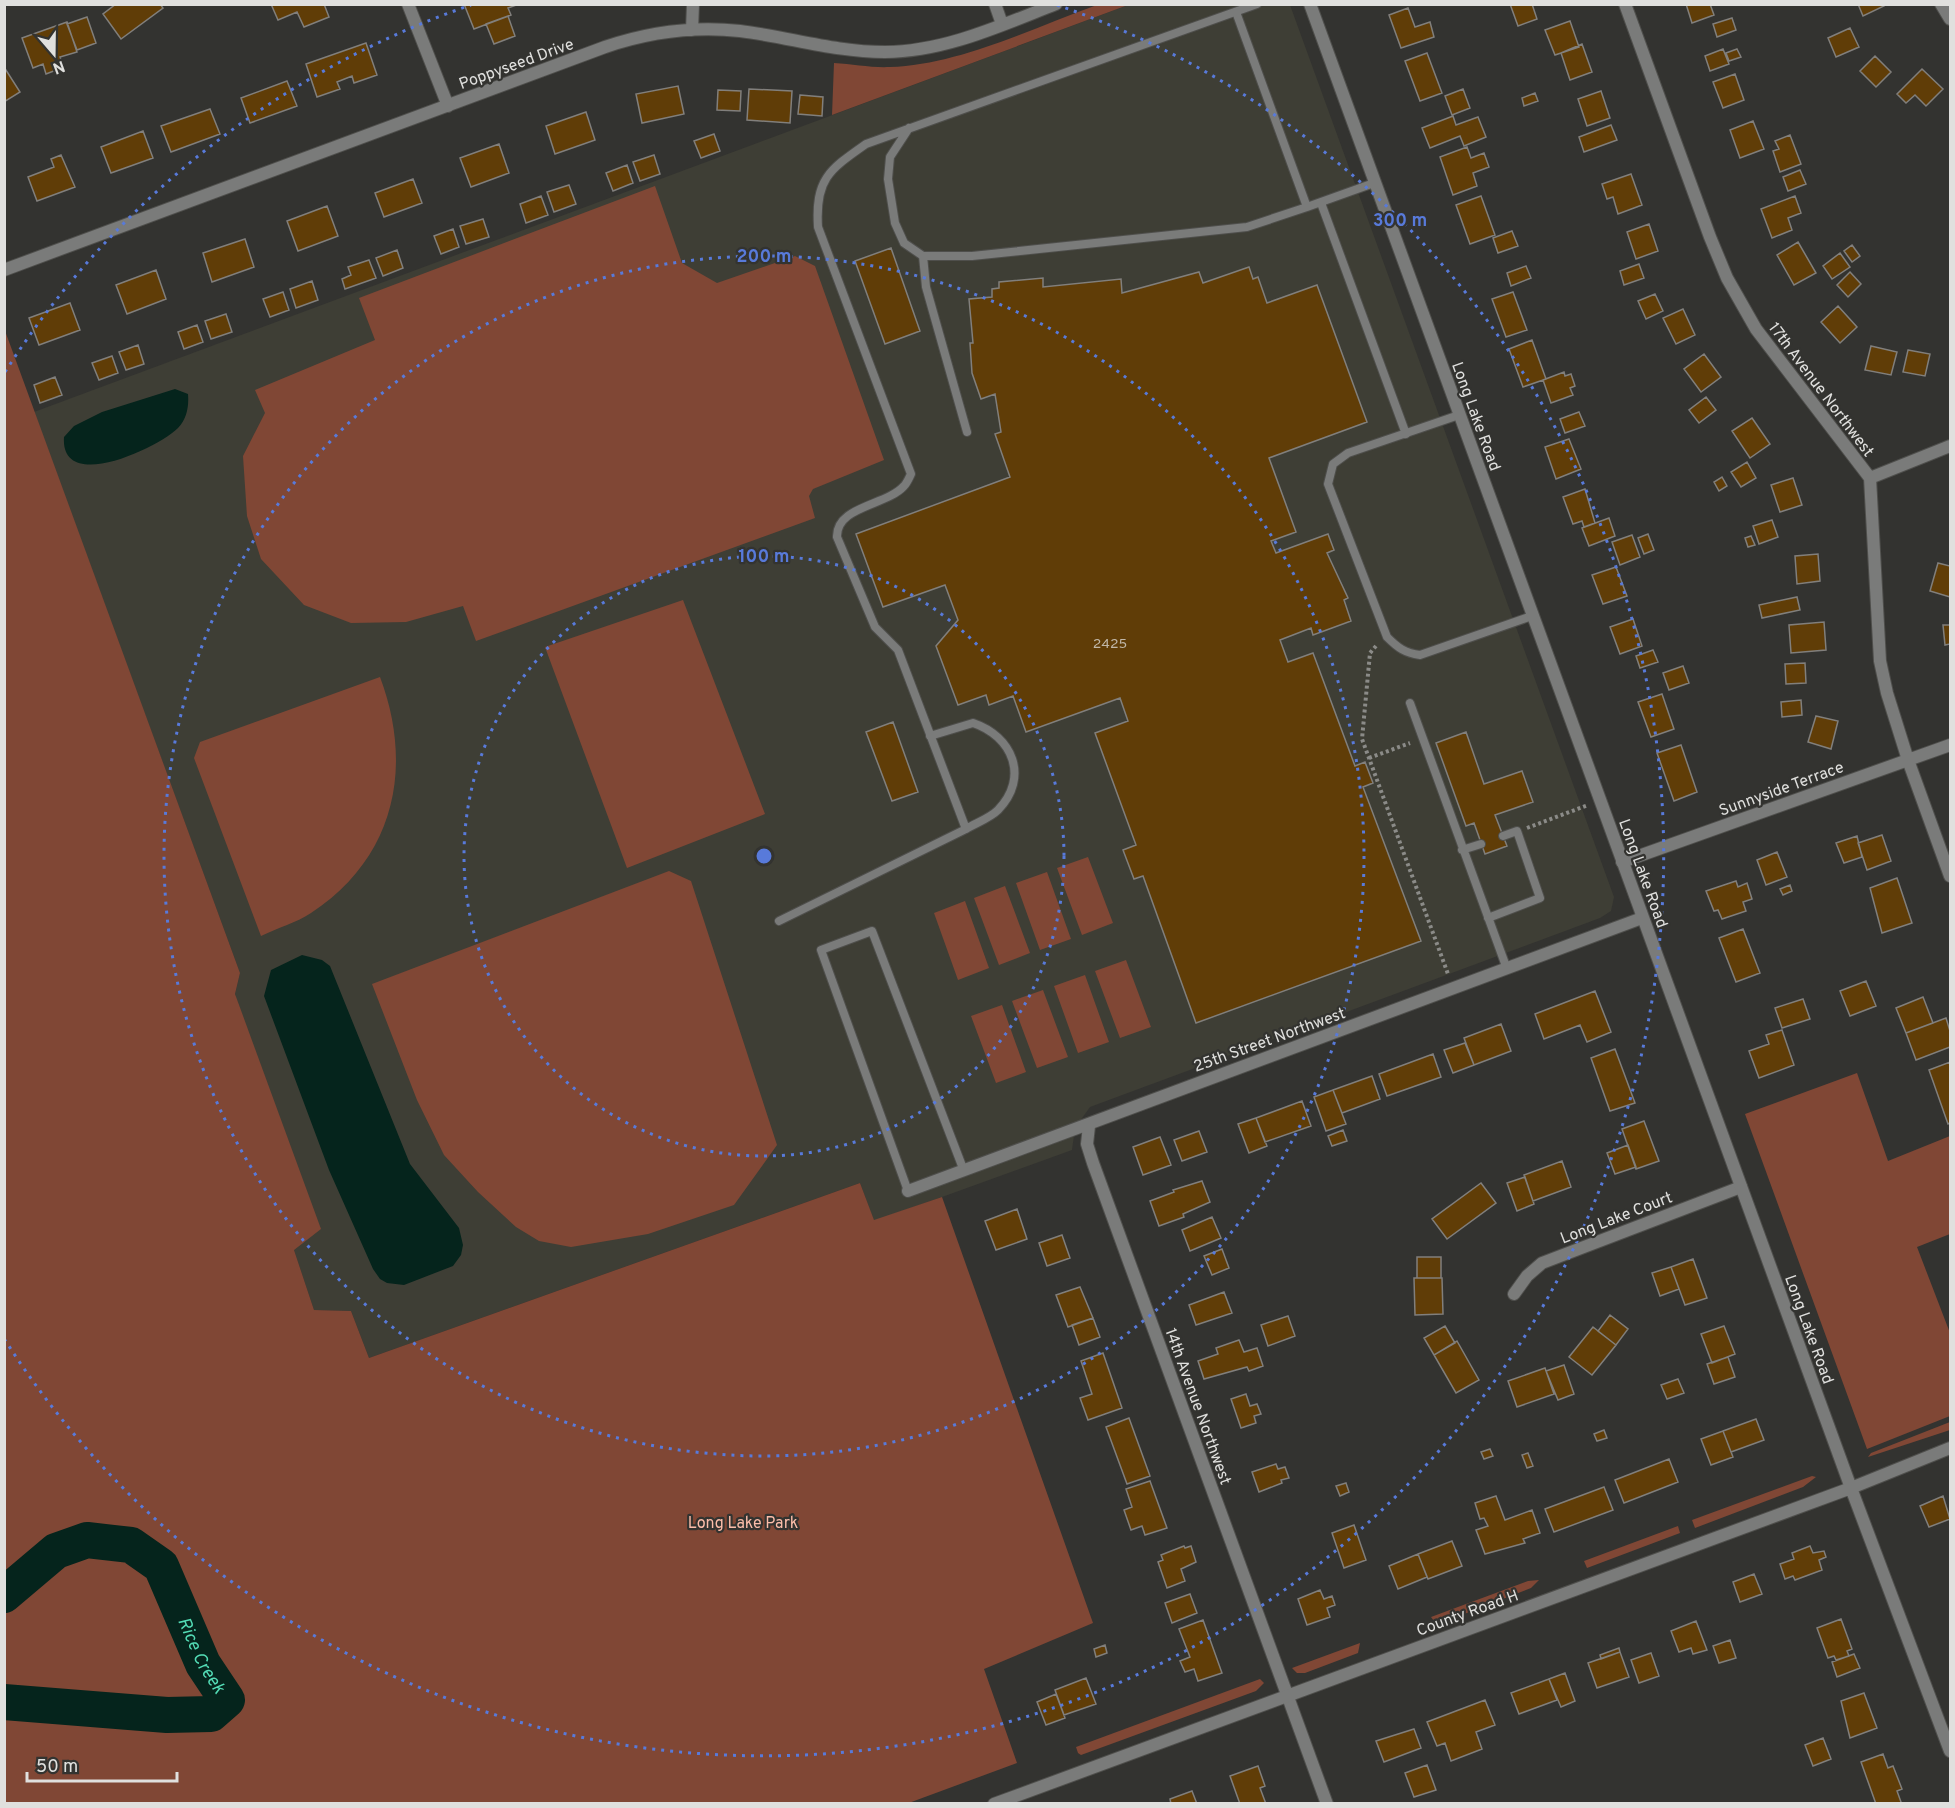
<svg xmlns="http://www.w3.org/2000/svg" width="1955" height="1808" viewBox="0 0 1955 1808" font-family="Overpass,sans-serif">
<rect width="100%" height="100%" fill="#333330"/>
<path fill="#3e3e35" d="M1128,5H1290L1614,897L1611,911L1600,918L1090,1107L1075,1128L1072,1150L942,1197L874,1221L860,1183L369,1358L351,1311L314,1310L294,1250L235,994L240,973L34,412Z"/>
<path fill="#804735" d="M1097,5H1128L832,115L834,63C853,64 872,68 890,67C958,65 1033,28 1097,5Z
M655,186L682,263L717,283L795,256L815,266L884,460L813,489L809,496L815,518L476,641L463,606L406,622L351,623L304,605L261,559L247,516L243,456L265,413L255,390L375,340L359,298Z
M4,328L240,973L235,994L321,1229L294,1250L314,1310L351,1311L369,1358L860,1183L874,1220L942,1197L1093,1623L984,1669L1017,1763L906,1804L5,1803Z
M683,600L765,814L627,868L545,647Z
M380,677C414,767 395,858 311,913C296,923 277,928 261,936L194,758L200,742Z
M1088,857L1113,923L1082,935L1057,868Z
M669,871L691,881L777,1145L734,1205L648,1234L571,1247L539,1241L516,1227L478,1192L444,1155L417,1100L372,984Z
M1047,872L1071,939L1040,950L1016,883Z
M1005,886L1030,953L999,965L974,898Z
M965,901L989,968L958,980L934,913Z
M1126,960L1151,1027L1120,1038L1095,971Z
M1085,975L1109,1042L1078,1053L1054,986Z
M1043,990L1068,1057L1037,1068L1012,1001Z
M1002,1005L1026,1072L996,1083L971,1016Z
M1857,1073L1888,1161L1950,1136V1234L1917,1247L1950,1333V1416L1867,1449L1745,1114Z
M1950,1422V1430L1868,1457L1871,1453Z
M1812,1476L1816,1477L1803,1487L1695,1528L1692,1520Z
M1678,1526L1680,1533L1587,1568L1584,1561Z
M1539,1580L1531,1588L1441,1623L1434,1621L1431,1617L1528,1581Z
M1360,1643L1358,1653L1305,1673H1297L1292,1668Z
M1260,1679L1264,1683L1256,1691L1081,1755L1078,1753L1076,1747Z"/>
<path fill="#05241c" d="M175,389L188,394C189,406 187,419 178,428C158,448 60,494 64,437L74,426L102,412Z
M302,955L322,960L330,966L410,1164L459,1228L463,1245L461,1255L453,1266L404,1285L387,1283L380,1279L373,1269L329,1170L264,996L271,970Z"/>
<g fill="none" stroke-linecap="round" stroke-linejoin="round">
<path stroke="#05241c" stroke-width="36" id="s1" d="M4,1595L56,1551L87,1540L131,1545L161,1566L203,1664L227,1700L211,1714L167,1715L4,1702"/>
</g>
<path fill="#603d07" stroke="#817f7c" stroke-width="1.5" d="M116,4H160L163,8L121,39L103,14Z
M271,4H324L329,17L304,27L297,12L278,20Z
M464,4H519L508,8L511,15L474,29Z
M1510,4H1532L1537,19L1518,26Z
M1686,4H1710L1714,15L1692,23Z
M1858,4H1883L1884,6L1863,16Z
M1408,8L1415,27L1430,22L1434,37L1401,48L1389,15Z
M508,16L515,36L494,44L486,24Z
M87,17L96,43L77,50L67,24Z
M1732,18L1736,30L1717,37L1713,24Z
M1570,21L1579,47L1555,55L1545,30Z
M67,22L77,52L60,57L64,67L46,74L43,64L33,68L22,38Z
M1850,28L1859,47L1836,57L1828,38Z
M366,43L377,75L354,83L352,76L337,82L340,89L317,97L306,64Z
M1582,44L1592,72L1570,80L1561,53Z
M1723,49L1729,64L1710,71L1705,56Z
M1737,49L1741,57L1729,61L1726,53Z
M1427,53L1442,93L1420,101L1405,61Z
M1875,56L1891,72L1876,87L1860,71Z
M4,67L20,92L4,102Z
M1922,69L1943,89L1926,106L1915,95L1906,103L1897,94Z
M1735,74L1744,100L1723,108L1713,82Z
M287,81L297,106L250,123L241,98Z
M678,86L684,114L642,123L636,94Z
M749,89L792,91L790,123L747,120Z
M1463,89L1470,108L1452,115L1445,96Z
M718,90L741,91L740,111L717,110Z
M1601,91L1610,118L1587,126L1578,99Z
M1535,93L1538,101L1524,106L1522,98Z
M800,95L823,97L822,116L798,114Z
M210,109L220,134L171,152L161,126Z
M586,112L595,140L555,154L546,126Z
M1453,116L1456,125L1478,117L1486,137L1464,146L1460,136L1430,148L1422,128Z
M1753,121L1764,149L1740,158L1730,130Z
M1611,125L1617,140L1584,152L1579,137Z
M143,131L153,158L111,173L101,147Z
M714,134L720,151L701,158L694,141Z
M1790,135L1801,164L1780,172L1773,151L1779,149L1775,141Z
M499,144L509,173L471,187L460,158Z
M1467,147L1471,158L1484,153L1489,167L1473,173L1477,186L1453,195L1440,157Z
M61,155L75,187L37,201L28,177L54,167L51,159Z
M654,155L660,174L640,181L633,162Z
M627,165L633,183L613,191L606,173Z
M1800,170L1806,184L1788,191L1783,177Z
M1631,174L1642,205L1618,214L1613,197L1607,199L1602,184Z
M413,179L422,203L384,217L375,193Z
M569,185L576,204L554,212L547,192Z
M541,196L548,215L526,223L520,204Z
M1481,196L1495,235L1470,244L1456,205Z
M1795,196L1801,213L1788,218L1792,230L1772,238L1761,209Z
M327,206L338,236L298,251L287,221Z
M483,219L489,237L466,244L460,226Z
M1649,224L1658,251L1636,259L1627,232Z
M453,229L459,247L441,254L434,236Z
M1512,231L1518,246L1498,253L1493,238Z
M245,239L254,267L212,282L203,253Z
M1798,242L1816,273L1794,285L1777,255Z
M1852,245L1860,256L1852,262L1844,251Z
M891,248L920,331L885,344L855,261Z
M397,250L403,268L383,276L376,258Z
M1840,253L1850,267L1832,279L1823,266Z
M369,260L376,278L345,289L342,279L351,275L348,267Z
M1639,264L1644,278L1624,285L1620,271Z
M1526,266L1531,278L1511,286L1507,273Z
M1249,267L1253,279L1258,277L1267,303L1317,285L1367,422L1269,458L1296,532L1271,541L1276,553L1328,534L1334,550L1327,553L1348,598L1344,600L1351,621L1313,635L1311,628L1280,640L1288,662L1313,653L1355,766L1365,762L1373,783L1363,787L1421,941L1196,1023L1143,876L1134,879L1123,850L1136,845L1095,733L1128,721L1120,698L1026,732L1013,696L989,705L986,695L958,705L936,646L958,620L945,585L883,607L856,534L1010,477L995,434L1001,432L995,394L981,399L972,373L970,343H973L969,299L992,297V289L999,288V282L1043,278V287L1121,279L1122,293L1199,272L1203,283Z
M156,270L166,299L127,314L116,285Z
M1850,272L1861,284L1848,297L1837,285Z
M312,281L318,300L296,308L290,289Z
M283,292L289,310L270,317L263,299Z
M1513,292L1527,330L1506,337L1492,299Z
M1655,294L1663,311L1646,319L1638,301Z
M70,303L80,330L39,345L29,318Z
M1838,306L1857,327L1840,343L1821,322Z
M1683,309L1695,335L1676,344L1663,318Z
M226,314L232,332L211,339L205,321Z
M197,325L203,342L184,349L178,332Z
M1532,340L1546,379L1523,387L1509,349Z
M138,345L144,364L126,370L119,352Z
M1871,346L1897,352L1891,375L1865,370Z
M1908,350L1930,354L1925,376L1903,372Z
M1704,354L1721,377L1701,392L1684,369Z
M112,356L118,373L99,380L92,363Z
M1564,372L1565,376L1571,374L1575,386L1570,388L1573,395L1551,403L1543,380Z
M55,377L62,395L40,403L34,385Z
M1706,397L1716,410L1699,423L1689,410Z
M1579,412L1585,426L1565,433L1560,419Z
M1752,418L1770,444L1750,458L1732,431Z
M1569,439L1581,469L1556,479L1545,447Z
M1747,462L1756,478L1741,487L1731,472Z
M1722,477L1727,486L1719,491L1714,482Z
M1793,478L1802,505L1780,512L1771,485Z
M1585,489L1595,523L1584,527L1582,521L1573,524L1563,497Z
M1609,518L1615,536L1589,546L1582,528Z
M1772,520L1778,537L1759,544L1753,526Z
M1648,534L1654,550L1644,554L1638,538Z
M1632,535L1640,557L1620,565L1612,542Z
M1751,536L1755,545L1748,547L1745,538Z
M1818,554L1820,581L1797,584L1795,556Z
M1938,563L1950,566V597L1930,591Z
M1616,567L1627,596L1603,604L1592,575Z
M1797,597L1800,610L1762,618L1759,605Z
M1633,619L1642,646L1620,654L1610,627Z
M1824,622L1826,650L1791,653L1789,625Z
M1943,625H1950V644L1945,645Z
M1653,650L1658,662L1640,668L1636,656Z
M1805,663L1806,683L1786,684L1785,664Z
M1683,666L1689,683L1669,690L1663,673Z
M1662,694L1674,729L1651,737L1638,702Z
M1801,700L1802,715L1782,717L1781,702Z
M1816,716L1838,721L1831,749L1808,742Z
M893,722L918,792L892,801L866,732Z
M1466,732L1484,784L1522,771L1533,802L1495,815L1507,846L1485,854L1474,823L1466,826L1436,743Z
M1681,745L1697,792L1674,801L1657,753Z
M1882,835L1891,861L1867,870L1858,843Z
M1857,836L1862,857L1844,863L1836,843Z
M1777,852L1787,877L1766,885L1757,860Z
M1897,878L1912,923L1882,933L1870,888Z
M1736,881L1738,887L1747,883L1752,899L1743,902L1746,911L1722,919L1718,910L1714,911L1706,891Z
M1790,885L1792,891L1783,895L1780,889Z
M1743,929L1760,973L1736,982L1719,938Z
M1866,981L1876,1006L1850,1016L1840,991Z
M1595,991L1611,1032L1587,1042L1580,1025L1544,1039L1535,1014Z
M1923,997L1933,1023L1906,1033L1896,1008Z
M1803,999L1810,1019L1782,1028L1775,1008Z
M1946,1018L1950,1031V1047L1916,1060L1906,1033Z
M1501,1024L1511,1051L1474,1065L1464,1038Z
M1782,1030L1794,1065L1759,1078L1749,1051L1769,1044L1766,1035Z
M1465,1043L1474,1065L1453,1073L1444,1050Z
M1615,1049L1635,1103L1610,1111L1591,1058Z
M1433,1054L1441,1077L1387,1096L1379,1074Z
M1950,1062V1123L1948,1124L1929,1070Z
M1372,1076L1380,1099L1342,1113L1333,1090Z
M1333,1090L1346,1124L1326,1131L1314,1097Z
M1302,1101L1311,1126L1265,1142L1256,1118Z
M1256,1118L1267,1146L1249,1153L1238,1124Z
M1644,1121L1659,1161L1636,1169L1622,1129Z
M1343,1130L1347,1141L1332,1146L1328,1136Z
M1199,1131L1207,1152L1182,1161L1174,1140Z
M1160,1137L1171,1165L1143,1175L1133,1147Z
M1628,1145L1636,1167L1615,1174L1607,1153Z
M1562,1161L1571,1187L1533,1201L1524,1175Z
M1525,1177L1534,1204L1517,1211L1507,1183Z
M1202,1181L1210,1202L1183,1214L1184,1217L1159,1226L1150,1201L1174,1192L1173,1190Z
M1481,1183L1496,1203L1447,1239L1432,1219Z
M1017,1209L1027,1239L996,1250L985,1221Z
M1212,1217L1221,1238L1190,1251L1182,1230Z
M1062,1235L1070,1258L1047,1266L1039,1243Z
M1222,1249L1229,1268L1212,1275L1204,1256Z
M1417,1257H1441V1278H1417Z
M1693,1259L1707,1298L1685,1305L1671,1267Z
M1671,1267L1679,1289L1660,1296L1652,1273Z
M1414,1278H1442L1443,1314L1415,1315Z
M1080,1287L1093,1318L1068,1327L1056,1295Z
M1224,1292L1232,1313L1196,1325L1189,1305Z
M1610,1315L1628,1329L1616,1345L1598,1331Z
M1288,1316L1295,1336L1268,1346L1261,1325Z
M1093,1318L1100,1337L1079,1345L1072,1325Z
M1445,1326L1455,1343L1434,1355L1424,1338Z
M1724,1326L1735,1354L1712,1363L1701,1334Z
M1593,1327L1616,1345L1592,1375L1569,1357Z
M1239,1340L1244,1352L1257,1348L1263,1366L1249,1371L1247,1367L1204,1379L1198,1361L1218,1354L1216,1348Z
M1457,1341L1479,1380L1456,1393L1434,1355Z
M1103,1353L1122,1408L1088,1420L1080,1398L1092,1394L1081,1361Z
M1728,1357L1735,1377L1714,1384L1707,1364Z
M1564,1365L1574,1394L1558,1400L1546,1371Z
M1545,1368L1554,1394L1517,1407L1508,1381Z
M1678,1379L1684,1393L1667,1399L1661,1385Z
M1246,1394L1250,1406L1257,1404L1261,1414L1254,1416L1256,1423L1241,1428L1231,1399Z
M1129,1418L1150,1476L1127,1484L1106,1427Z
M1756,1419L1764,1440L1731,1452L1723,1431Z
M1604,1430L1607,1438L1597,1441L1594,1434Z
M1723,1431L1733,1457L1711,1465L1701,1439Z
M1490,1449L1493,1456L1484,1459L1481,1452Z
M1528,1453L1533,1466L1527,1468L1522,1455Z
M1669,1459L1678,1482L1624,1503L1615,1480Z
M1276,1464L1278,1469L1285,1467L1289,1478L1281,1480L1282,1483L1259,1492L1252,1472Z
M1150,1481L1167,1528L1145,1535L1142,1526L1131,1530L1124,1510L1132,1507L1126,1489Z
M1346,1483L1349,1492L1340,1496L1336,1486Z
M1604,1487L1613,1510L1554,1532L1545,1509Z
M1496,1496L1505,1520L1532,1510L1540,1533L1523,1539L1525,1543L1485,1554L1476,1530L1488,1526L1484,1518L1480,1519L1475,1503Z
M1943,1496L1950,1519L1929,1527L1920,1506Z
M1354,1525L1366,1560L1344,1568L1332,1533Z
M1452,1541L1462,1566L1428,1579L1418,1554Z
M1184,1546L1185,1548L1191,1546L1196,1562L1181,1569L1185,1581L1167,1588L1158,1562L1163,1560L1161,1555Z
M1810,1546L1813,1553L1824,1551L1826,1557L1819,1560L1822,1570L1795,1580L1793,1576L1785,1579L1780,1564L1794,1559L1792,1553Z
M1418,1554L1427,1577L1398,1589L1389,1566Z
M1754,1574L1762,1594L1740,1602L1733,1582Z
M1320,1590L1324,1599L1332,1596L1335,1605L1327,1608L1330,1617L1307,1625L1298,1599Z
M1190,1594L1197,1613L1172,1623L1165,1603Z
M1841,1619L1852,1649L1847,1651L1849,1656L1836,1660L1834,1656L1828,1658L1817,1628Z
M1203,1620L1222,1673L1198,1681L1194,1669L1185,1672L1180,1661L1190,1657L1179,1629Z
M1696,1621L1707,1650L1693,1654L1691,1648L1679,1652L1671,1631Z
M1730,1640L1736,1658L1719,1663L1713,1646Z
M1105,1645L1107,1653L1096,1657L1094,1649Z
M1619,1648L1620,1652L1601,1659L1600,1655Z
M1620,1652L1629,1677L1597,1688L1588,1663Z
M1651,1653L1659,1676L1639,1683L1631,1660Z
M1854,1654L1860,1668L1837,1677L1832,1662Z
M1565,1673L1575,1701L1561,1707L1549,1679Z
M1086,1678L1096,1704L1064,1715L1055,1690Z
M1549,1679L1557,1700L1519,1714L1511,1693Z
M1864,1693L1877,1728L1850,1738L1841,1701Z
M1056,1694L1065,1718L1046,1725L1037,1702Z
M1485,1700L1495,1725L1476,1732L1482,1749L1451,1761L1445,1743L1437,1746L1427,1722Z
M1414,1729L1421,1748L1384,1762L1376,1741Z
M1823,1738L1831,1759L1813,1766L1805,1745Z
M1883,1754L1888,1768L1893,1766L1902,1789L1897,1791L1901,1802L1896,1804H1876L1861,1762Z
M1427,1765L1436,1790L1414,1797L1405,1773Z
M1258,1766L1265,1786L1260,1788L1266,1804H1240L1230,1776Z
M1192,1791L1197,1804H1171L1170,1799Z"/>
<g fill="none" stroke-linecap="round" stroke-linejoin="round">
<g stroke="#4f4f4c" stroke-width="10">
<path id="service" d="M909,128L890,157L888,179L895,223L904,243L923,256H972L1247,227L1307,207L1236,12
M1321,203L1406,434
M1307,207L1374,183
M923,256L926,287L967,432
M1459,415L1348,453L1333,464L1328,484L1387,637C1398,648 1405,653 1420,655L1532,616
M1410,703L1507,969
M930,736L973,723C1012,736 1030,777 998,810C990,818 976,823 966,829
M1462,850L1481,844
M1488,918L1540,898L1517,831L1503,836
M779,921L966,829L898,650L875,627L837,537C836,506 886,506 904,486C907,483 909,478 911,474L818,227C815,179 829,170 866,144L1257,4
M908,1191L821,950L872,931L964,1171"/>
</g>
<g stroke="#4f4f4c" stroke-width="14">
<path id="minor" d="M408,4L448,106
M995,4L1002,24
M1625,4L1710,237L1727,278L1756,329L1870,478L1880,661L1887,693L1908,760L1950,876
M1941,4L1950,19
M692,30L693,4
M4,270L605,47C649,32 694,26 740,31C789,37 835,52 885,52C944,52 1002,25 1056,4
M1870,478L1950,446
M1622,862L1950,745
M1089,1126L1087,1144L1093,1163L1327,1804
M908,1191L1642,918
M1514,1294L1527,1276L1542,1263L1741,1187"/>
</g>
<g stroke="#4f4f4c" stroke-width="14">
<path id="tertiary" d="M1310,4L1851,1488L1950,1751
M994,1804L1851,1488L1950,1448"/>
</g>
<path stroke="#8b8b88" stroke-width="4" stroke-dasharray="3 3" stroke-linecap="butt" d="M1376,646L1370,653L1362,739L1448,974
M1369,758L1410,743
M1527,828L1588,805"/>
<use href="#service" stroke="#7a7b7a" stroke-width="8"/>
<use href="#minor" stroke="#7a7b7a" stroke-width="12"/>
<use href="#tertiary" stroke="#7a7b7a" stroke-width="12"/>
</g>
<g fill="none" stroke="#587ada" stroke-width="3" stroke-dasharray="3 6">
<circle cx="764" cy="856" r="300"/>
<circle cx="764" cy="856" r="600"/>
<path d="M5 372A900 900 0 0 1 471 5M1057 5A900 900 0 1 1 5 1340"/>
</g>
<g text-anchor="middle" stroke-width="4.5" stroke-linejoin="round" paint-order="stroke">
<g font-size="14" fill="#c0b7a8">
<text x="1110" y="648">2425</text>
</g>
<g font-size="16" fill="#e0e0de" stroke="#333330">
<text transform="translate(516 63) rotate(-20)" y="6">Poppyseed Drive</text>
<text transform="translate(1822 389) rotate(53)" y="6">17th Avenue Northwest</text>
<text transform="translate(1477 416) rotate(70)" y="6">Long Lake Road</text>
<text transform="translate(1781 788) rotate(-20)" y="6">Sunnyside Terrace</text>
<text transform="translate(1644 873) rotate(70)" y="6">Long Lake Road</text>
<text transform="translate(1269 1039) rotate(-20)" y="6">25th Street Northwest</text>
<text transform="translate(1616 1217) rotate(-21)" y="6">Long Lake Court</text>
<text transform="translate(1810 1329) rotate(70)" y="6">Long Lake Road</text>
<text transform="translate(1199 1406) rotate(70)" y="6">14th Avenue Northwest</text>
<text transform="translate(1467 1612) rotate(-20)" y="6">County Road H</text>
</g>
<g font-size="16" fill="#fcbda9" stroke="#333330">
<text x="743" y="1528">Long Lake Park</text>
</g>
<g font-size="18" font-style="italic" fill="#53dbb5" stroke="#333330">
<text dy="6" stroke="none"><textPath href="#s1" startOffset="280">Rice Creek</textPath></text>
</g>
</g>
<circle cx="764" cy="856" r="9" fill="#587ada" stroke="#333330" stroke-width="3"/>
<g font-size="18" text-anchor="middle" font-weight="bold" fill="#587ada" stroke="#333330" stroke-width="4.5" stroke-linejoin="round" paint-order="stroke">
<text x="1400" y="226">300 m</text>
<text x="764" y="262">200 m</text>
<text x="764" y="562">100 m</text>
</g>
<rect width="1955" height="1808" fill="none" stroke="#e0e0de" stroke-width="12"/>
<g transform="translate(54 54) rotate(160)" stroke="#333330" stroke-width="4.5" paint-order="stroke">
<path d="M0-4.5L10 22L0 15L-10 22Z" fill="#e0e0de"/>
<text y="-9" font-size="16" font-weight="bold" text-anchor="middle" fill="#e0e0de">N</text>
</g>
<path d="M27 1772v9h150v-9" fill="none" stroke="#e0e0de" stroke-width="3"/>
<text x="36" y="1772" font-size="18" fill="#e0e0de" stroke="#333330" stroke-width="4.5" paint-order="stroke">50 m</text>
</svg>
